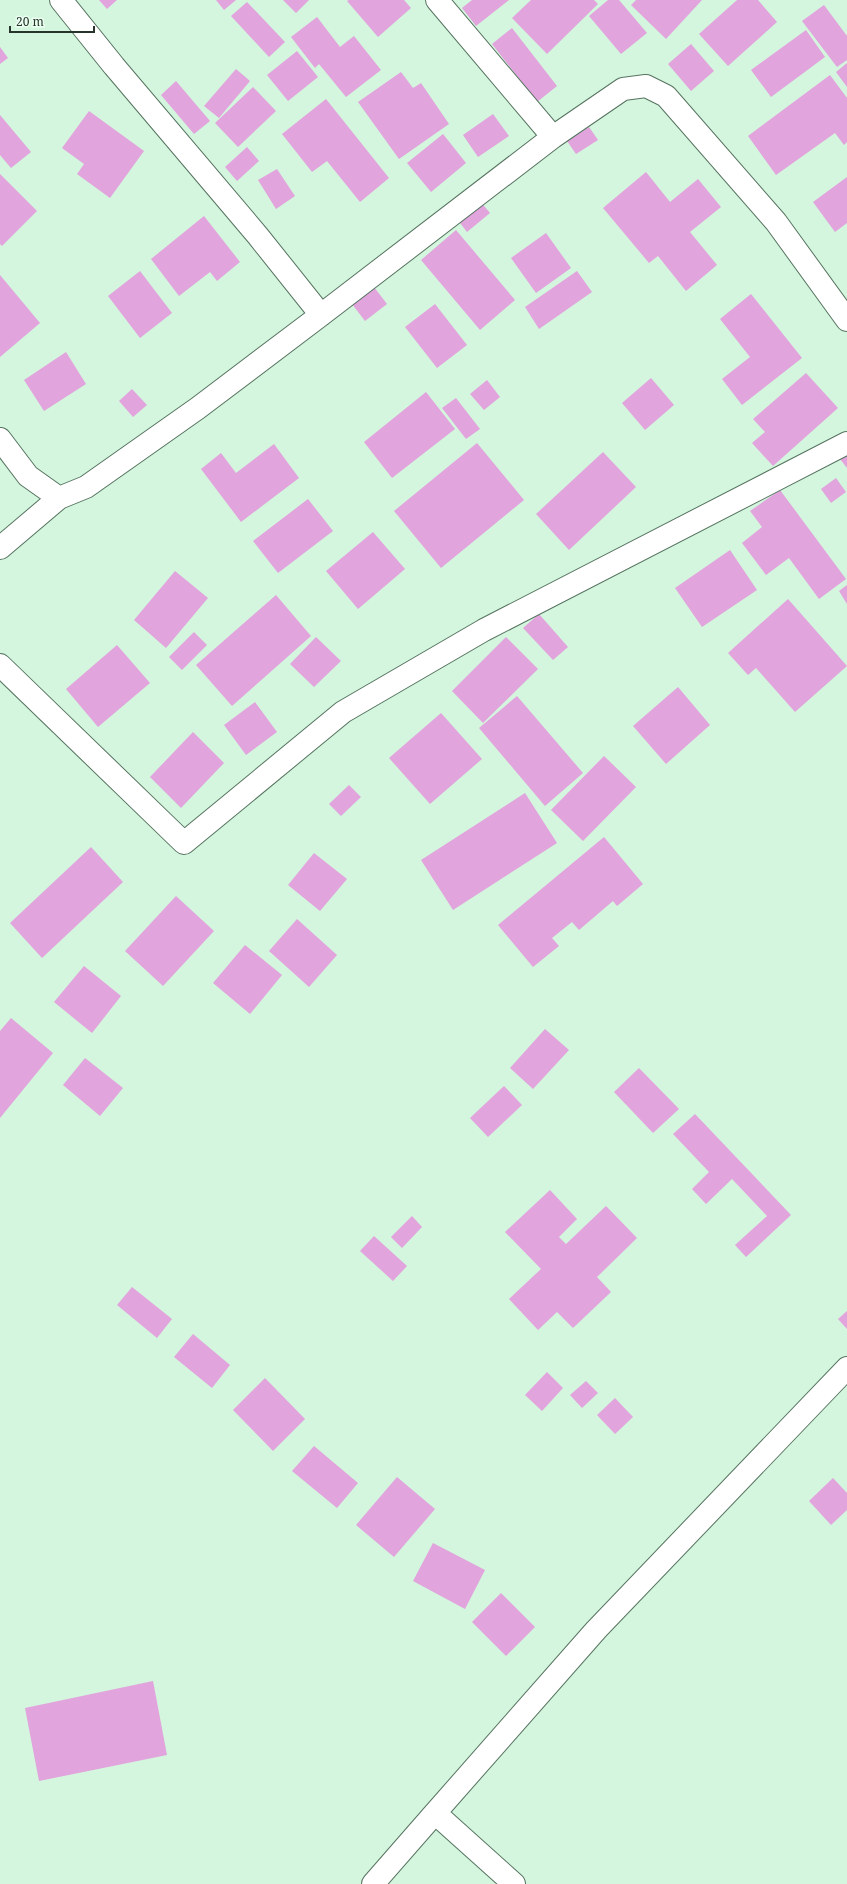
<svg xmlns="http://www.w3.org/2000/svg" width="847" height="1884" viewBox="0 0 847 1884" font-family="'Noto Serif',serif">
<rect width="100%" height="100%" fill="#d4f5de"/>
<path fill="#e1a4dc" d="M99,0H117L107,9Z
M216,0H236L224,10Z
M283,0H309L296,13Z
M349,0H404L411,8L378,37L347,1Z
M472,0H509L476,26L462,8Z
M531,0H594L598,4L547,54L512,18Z
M608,0H619L647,33L621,54L589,16Z
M636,0H702L666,39L631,5Z
M737,0H758L777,22L728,66L699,34Z
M247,2L285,42L269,57L231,16Z
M824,5L847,36V60L837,67L802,21Z
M317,17L340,47L354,36L381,70L346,97L319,64L315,68L291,37Z
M512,28L557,86L537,102L492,44Z
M806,30L825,57L771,97L751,70Z
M691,44L714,71L691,91L668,64Z
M0,47L8,58L0,64Z
M297,51L318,77L288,101L267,75Z
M847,63V87L836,72Z
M236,69L250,81L219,118L204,106Z
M401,72L413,88L421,83L449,124L399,159L358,102Z
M830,75L847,98V142L844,145L835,133L776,175L748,136Z
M176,81L210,121L194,134L161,95Z
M253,87L276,111L238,147L215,123Z
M326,99L389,178L360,202L327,161L312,172L282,134Z
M89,111L144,151L110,198L77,174L84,164L62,148Z
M493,114L509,136L478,157L463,135Z
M0,115L31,152L11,168L0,155Z
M589,127L598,140L576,154L567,141Z
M443,134L466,163L431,192L407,163Z
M247,147L259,161L237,181L225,167Z
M277,169L295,196L276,209L258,180Z
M646,172L670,202L698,179L721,207L690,232L717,265L686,291L658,256L649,263L603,208Z
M0,174L37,211L2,246L0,244Z
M847,177V223L835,232L813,202Z
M479,200L490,213L467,232L457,219Z
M204,216L240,262L217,281L210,272L179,296L151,259Z
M456,230L515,300L480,330L421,260Z
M546,233L571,268L536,293L511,258Z
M140,271L172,313L140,338L108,296Z
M577,271L592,292L539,329L525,307Z
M0,275L40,323L0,357Z
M374,287L387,304L365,321L352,304Z
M751,294L802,358L742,405L722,379L750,357L720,319Z
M435,304L467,345L437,368L405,327Z
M66,352L86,384L44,411L24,380Z
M806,373L838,408L773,466L752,443L765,432L753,419Z
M651,378L674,405L645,430L622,403Z
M487,380L500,397L484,410L470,394Z
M132,389L147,405L133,417L119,401Z
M426,392L455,429L392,478L364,442Z
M456,398L480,429L466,439L442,408Z
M477,443L524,500L441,568L394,511Z
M274,444L299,478L241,522L201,469L221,453L236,473Z
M603,452L636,487L569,550L536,514Z
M847,454V468L840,459Z
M836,478L846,492L831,503L821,489Z
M780,490L846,579L819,599L789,558L766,575L742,543L762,527L750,511Z
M308,499L333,531L278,573L253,541Z
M373,532L405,569L358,609L326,571Z
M730,550L757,590L702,627L675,588Z
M175,571L208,598L166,648L134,620Z
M847,585V604L839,591Z
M276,595L311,636L232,706L196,665Z
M788,599L847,666L795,712L756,668L748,675L728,653Z
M539,614L568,647L553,660L523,628Z
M194,632L207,645L182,670L169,657Z
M316,637L341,661L314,687L290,664Z
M506,637L538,669L483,723L452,691Z
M117,645L150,683L98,727L66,689Z
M678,687L710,725L666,764L633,726Z
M517,696L583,773L545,806L479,728Z
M255,702L277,732L246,755L224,725Z
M441,713L482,759L430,804L389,758Z
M193,732L224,763L181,808L150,777Z
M604,756L636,787L583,841L551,810Z
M349,785L361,797L341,816L329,804Z
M525,793L557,843L453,910L421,860Z
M604,837L643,884L617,906L613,901L579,930L572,922L552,938L559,946L533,967L498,925Z
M91,847L123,882L42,958L10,923Z
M314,853L347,879L320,911L288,885Z
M176,896L214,931L163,986L125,951Z
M297,919L337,955L309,987L269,951Z
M245,945L282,975L250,1014L213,983Z
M84,966L121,996L92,1033L54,1002Z
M11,1018L53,1053L0,1118V1031Z
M545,1029L569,1050L533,1089L510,1068Z
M85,1058L123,1088L100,1116L63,1085Z
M639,1068L679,1109L653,1133L614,1092Z
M504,1086L522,1105L488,1137L470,1118Z
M695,1114L791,1215L746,1257L735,1245L767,1216L732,1179L706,1204L692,1189L709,1172L673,1134Z
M550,1190L577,1219L559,1237L566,1244L606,1206L637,1238L597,1277L611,1292L573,1328L557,1312L538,1330L509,1299L541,1269L505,1232Z
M412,1216L422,1227L402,1248L391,1237Z
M374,1236L407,1266L393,1281L360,1251Z
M132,1287L172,1319L157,1338L117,1305Z
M847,1311V1329L838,1319Z
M193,1334L230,1365L212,1388L174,1357Z
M547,1372L563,1388L542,1411L525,1395Z
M265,1378L305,1419L273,1451L233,1410Z
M586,1381L598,1393L582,1408L570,1395Z
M615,1398L633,1417L615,1434L597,1415Z
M314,1446L358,1483L337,1508L292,1471Z
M397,1477L435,1509L394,1557L356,1525Z
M833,1478L847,1493V1510L831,1525L809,1501Z
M433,1543L485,1570L465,1609L413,1581Z
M501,1593L535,1627L506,1656L472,1622Z
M153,1681L167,1755L39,1781L25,1708Z"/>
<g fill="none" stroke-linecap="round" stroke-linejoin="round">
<g stroke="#567460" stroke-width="24">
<path id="minor" d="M61,0L114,66L258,236L321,315
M437,0L553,137
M0,439L28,476L59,498L86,487L198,408L321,315L553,137L623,89L646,86L666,96L776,222L847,320
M0,548L59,498
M0,665L184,843L343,712L484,630L847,443
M435,1813L596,1630L847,1368
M373,1884L435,1813L514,1884"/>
</g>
<use href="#minor" stroke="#fff" stroke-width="22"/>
</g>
<path d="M10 26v6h84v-6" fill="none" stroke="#27342b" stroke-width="2"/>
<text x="16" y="26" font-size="12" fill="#27342b" stroke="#eafff0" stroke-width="3" paint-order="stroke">20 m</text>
</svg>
